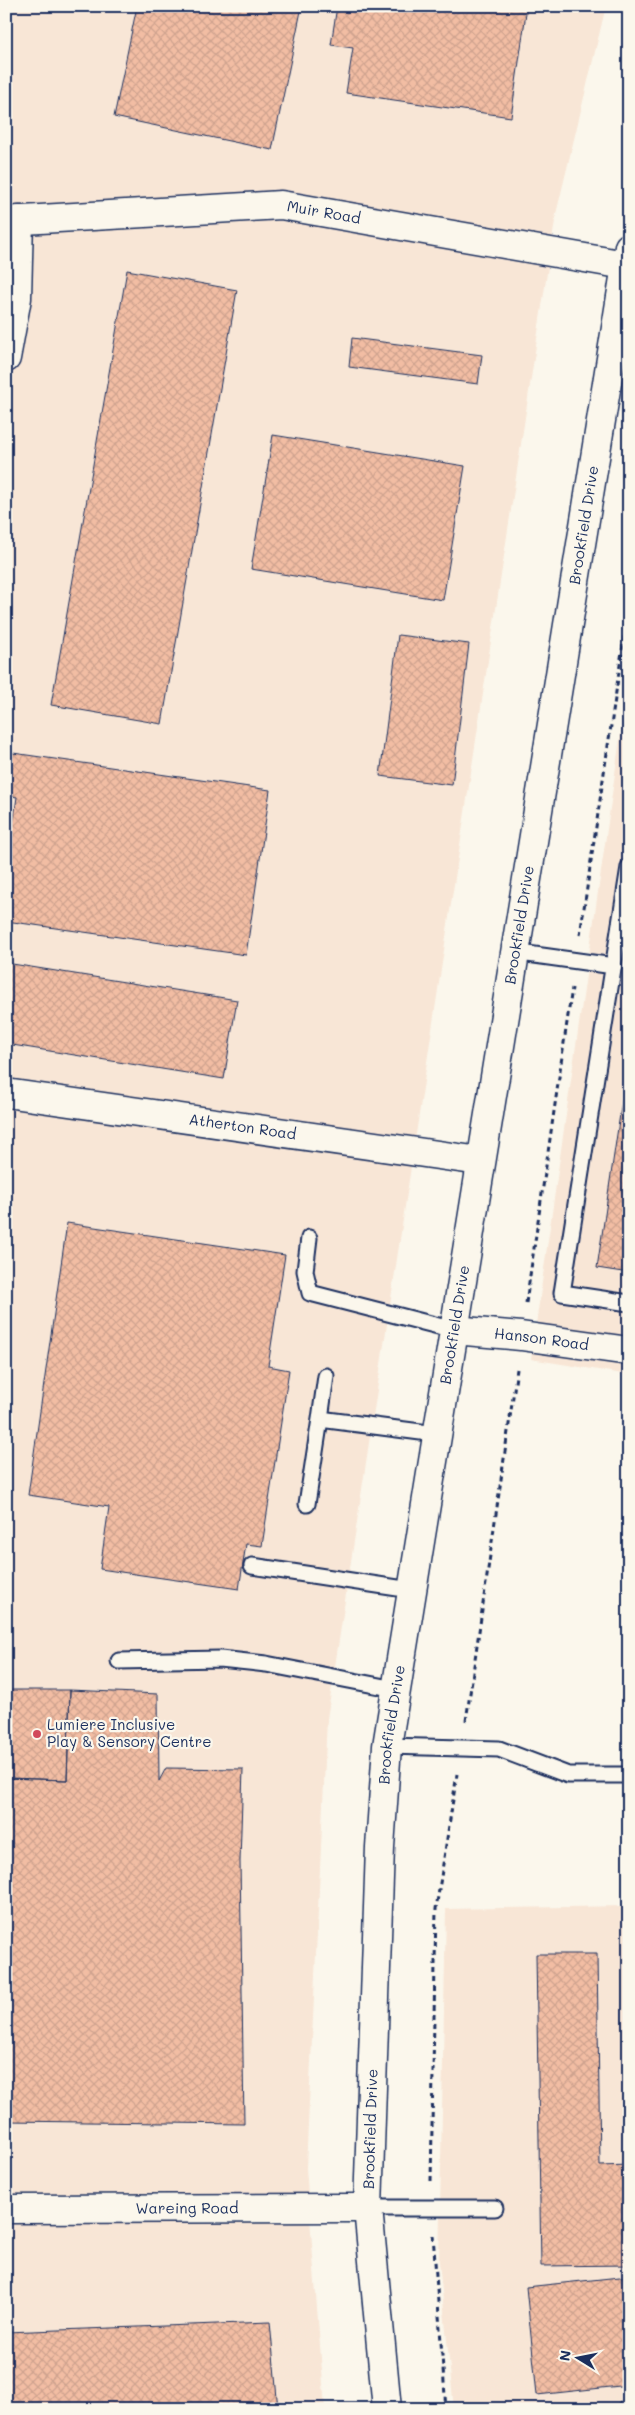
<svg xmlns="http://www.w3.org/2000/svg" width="635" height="2415" viewBox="0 0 635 2415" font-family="Mali,sans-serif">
<defs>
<pattern id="building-cross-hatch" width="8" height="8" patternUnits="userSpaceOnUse" patternTransform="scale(1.25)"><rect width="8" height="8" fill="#f2bda3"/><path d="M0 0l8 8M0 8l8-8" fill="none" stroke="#cfa38f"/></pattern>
</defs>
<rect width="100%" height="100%" fill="#fbf7ec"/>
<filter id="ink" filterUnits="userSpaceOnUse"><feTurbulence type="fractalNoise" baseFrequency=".02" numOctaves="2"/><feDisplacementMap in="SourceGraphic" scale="10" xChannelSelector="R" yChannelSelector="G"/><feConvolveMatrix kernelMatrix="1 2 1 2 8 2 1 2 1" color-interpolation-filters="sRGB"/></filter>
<g filter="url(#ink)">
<path fill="#f8e6d6" d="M6,6H606L556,214L327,1719L306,2168L325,2409H6Z
M629,676V1375L531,1359Z
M629,1906V2409H454L439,2262L446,1909Z"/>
<path fill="url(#building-cross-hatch)" stroke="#1b2f5e" d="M137,6H302L272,150L114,117Z
M337,6H527L511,117L346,93L353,48L331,45Z
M127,270L237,290L162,724L51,705Z
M352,338L482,355L478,384L349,367Z
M273,435L465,466L443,600L251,569Z
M398,635L469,644L452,785L380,776Z
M6,752L270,790L246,955L6,921V873L17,797L6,795Z
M6,963L237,1000L224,1079L6,1044Z
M629,1054V1273L597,1268Z
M67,1223L285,1255L268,1366L289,1370L262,1546L246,1544L239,1589L100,1569L109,1507L28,1495Z
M6,1690H70L67,1780L6,1778Z
M70,1690L158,1694L159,1781L166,1768L243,1769L240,1861L244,2124L8,2121L6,1778L67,1780Z
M536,1954H597L600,2166L629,2165V2265L541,2266Z
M629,2276V2385L537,2395L526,2287Z
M270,2322L278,2409H6V2332Z"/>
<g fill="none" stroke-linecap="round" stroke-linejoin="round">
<g stroke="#1b2f5e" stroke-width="19">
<path id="service" d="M629,867L562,1293L629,1303
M513,952L614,966
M309,1238L305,1271L310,1293L454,1330
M320,1419L326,1376
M307,1504L320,1419L436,1434
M252,1566L411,1590
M119,1661L220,1659L266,1664L395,1689
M387,1746L499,1749L568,1775H629
M368,2208H495
M625,2409L629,2408"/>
</g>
<g stroke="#1b2f5e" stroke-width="31">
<g id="minor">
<path id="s1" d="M6,221L281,205L625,265"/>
<path d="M6,358L17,298L19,220"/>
<path id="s2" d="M6,1093L480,1161"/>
<path id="s3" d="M454,1330L521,1336L629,1351"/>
<path id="s4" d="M6,2209L368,2208"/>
</g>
</g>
<g stroke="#1b2f5e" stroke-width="31">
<g id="tertiary">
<path id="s5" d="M387,2409L368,2208L380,1847L387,1746L629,247"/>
</g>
</g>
<path stroke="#1b2f5e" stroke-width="3" stroke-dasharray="5 4" stroke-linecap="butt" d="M580,935L629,604
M526,1303L572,988
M466,1721L517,1369
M431,2181L436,1909L457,1774
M433,2235L446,2409"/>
<use href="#service" stroke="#fbf7ec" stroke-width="15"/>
<use href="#minor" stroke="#fbf7ec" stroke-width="28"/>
<use href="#tertiary" stroke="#fbf7ec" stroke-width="28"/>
</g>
</g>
<circle fill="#d1495b" stroke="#fbf7ec" stroke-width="2" cx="37" cy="1734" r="5"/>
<g text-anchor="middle" stroke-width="4.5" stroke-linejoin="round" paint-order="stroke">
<g font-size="15" fill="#1b2f5e" stroke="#fbf7ec">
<text dy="5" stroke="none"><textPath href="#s1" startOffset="319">Muir Road</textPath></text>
<text dy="5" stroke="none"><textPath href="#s5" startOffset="1901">Brookfield Drive</textPath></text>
<text dy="5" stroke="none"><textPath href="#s5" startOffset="1496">Brookfield Drive</textPath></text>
<text dy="5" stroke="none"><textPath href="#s2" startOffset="239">Atherton Road</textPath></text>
<text dy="5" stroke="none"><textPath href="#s5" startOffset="1091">Brookfield Drive</textPath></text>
<text dy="5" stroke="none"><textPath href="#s3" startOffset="88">Hanson Road</textPath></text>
<text dy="5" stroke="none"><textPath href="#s5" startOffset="686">Brookfield Drive</textPath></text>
<text dy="5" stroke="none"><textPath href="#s5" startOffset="281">Brookfield Drive</textPath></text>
<text dy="5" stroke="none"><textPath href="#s4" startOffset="181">Wareing Road</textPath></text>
</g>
<g font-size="15" fill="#1b2f5e" stroke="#fbf7ec" text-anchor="start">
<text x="47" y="1730">Lumiere Inclusive<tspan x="47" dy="17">Play &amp; Sensory Centre</tspan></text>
</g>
</g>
<rect width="635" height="2415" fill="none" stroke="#fbf7ec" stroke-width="25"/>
<rect x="12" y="12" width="610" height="2390" fill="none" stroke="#1b2f5e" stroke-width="2" filter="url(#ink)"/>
<g transform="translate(578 2358) rotate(280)" stroke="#fbf7ec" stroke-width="4" paint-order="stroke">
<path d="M0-4L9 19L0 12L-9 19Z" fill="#1b2f5e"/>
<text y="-8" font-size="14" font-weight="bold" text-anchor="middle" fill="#1b2f5e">N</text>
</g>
</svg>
